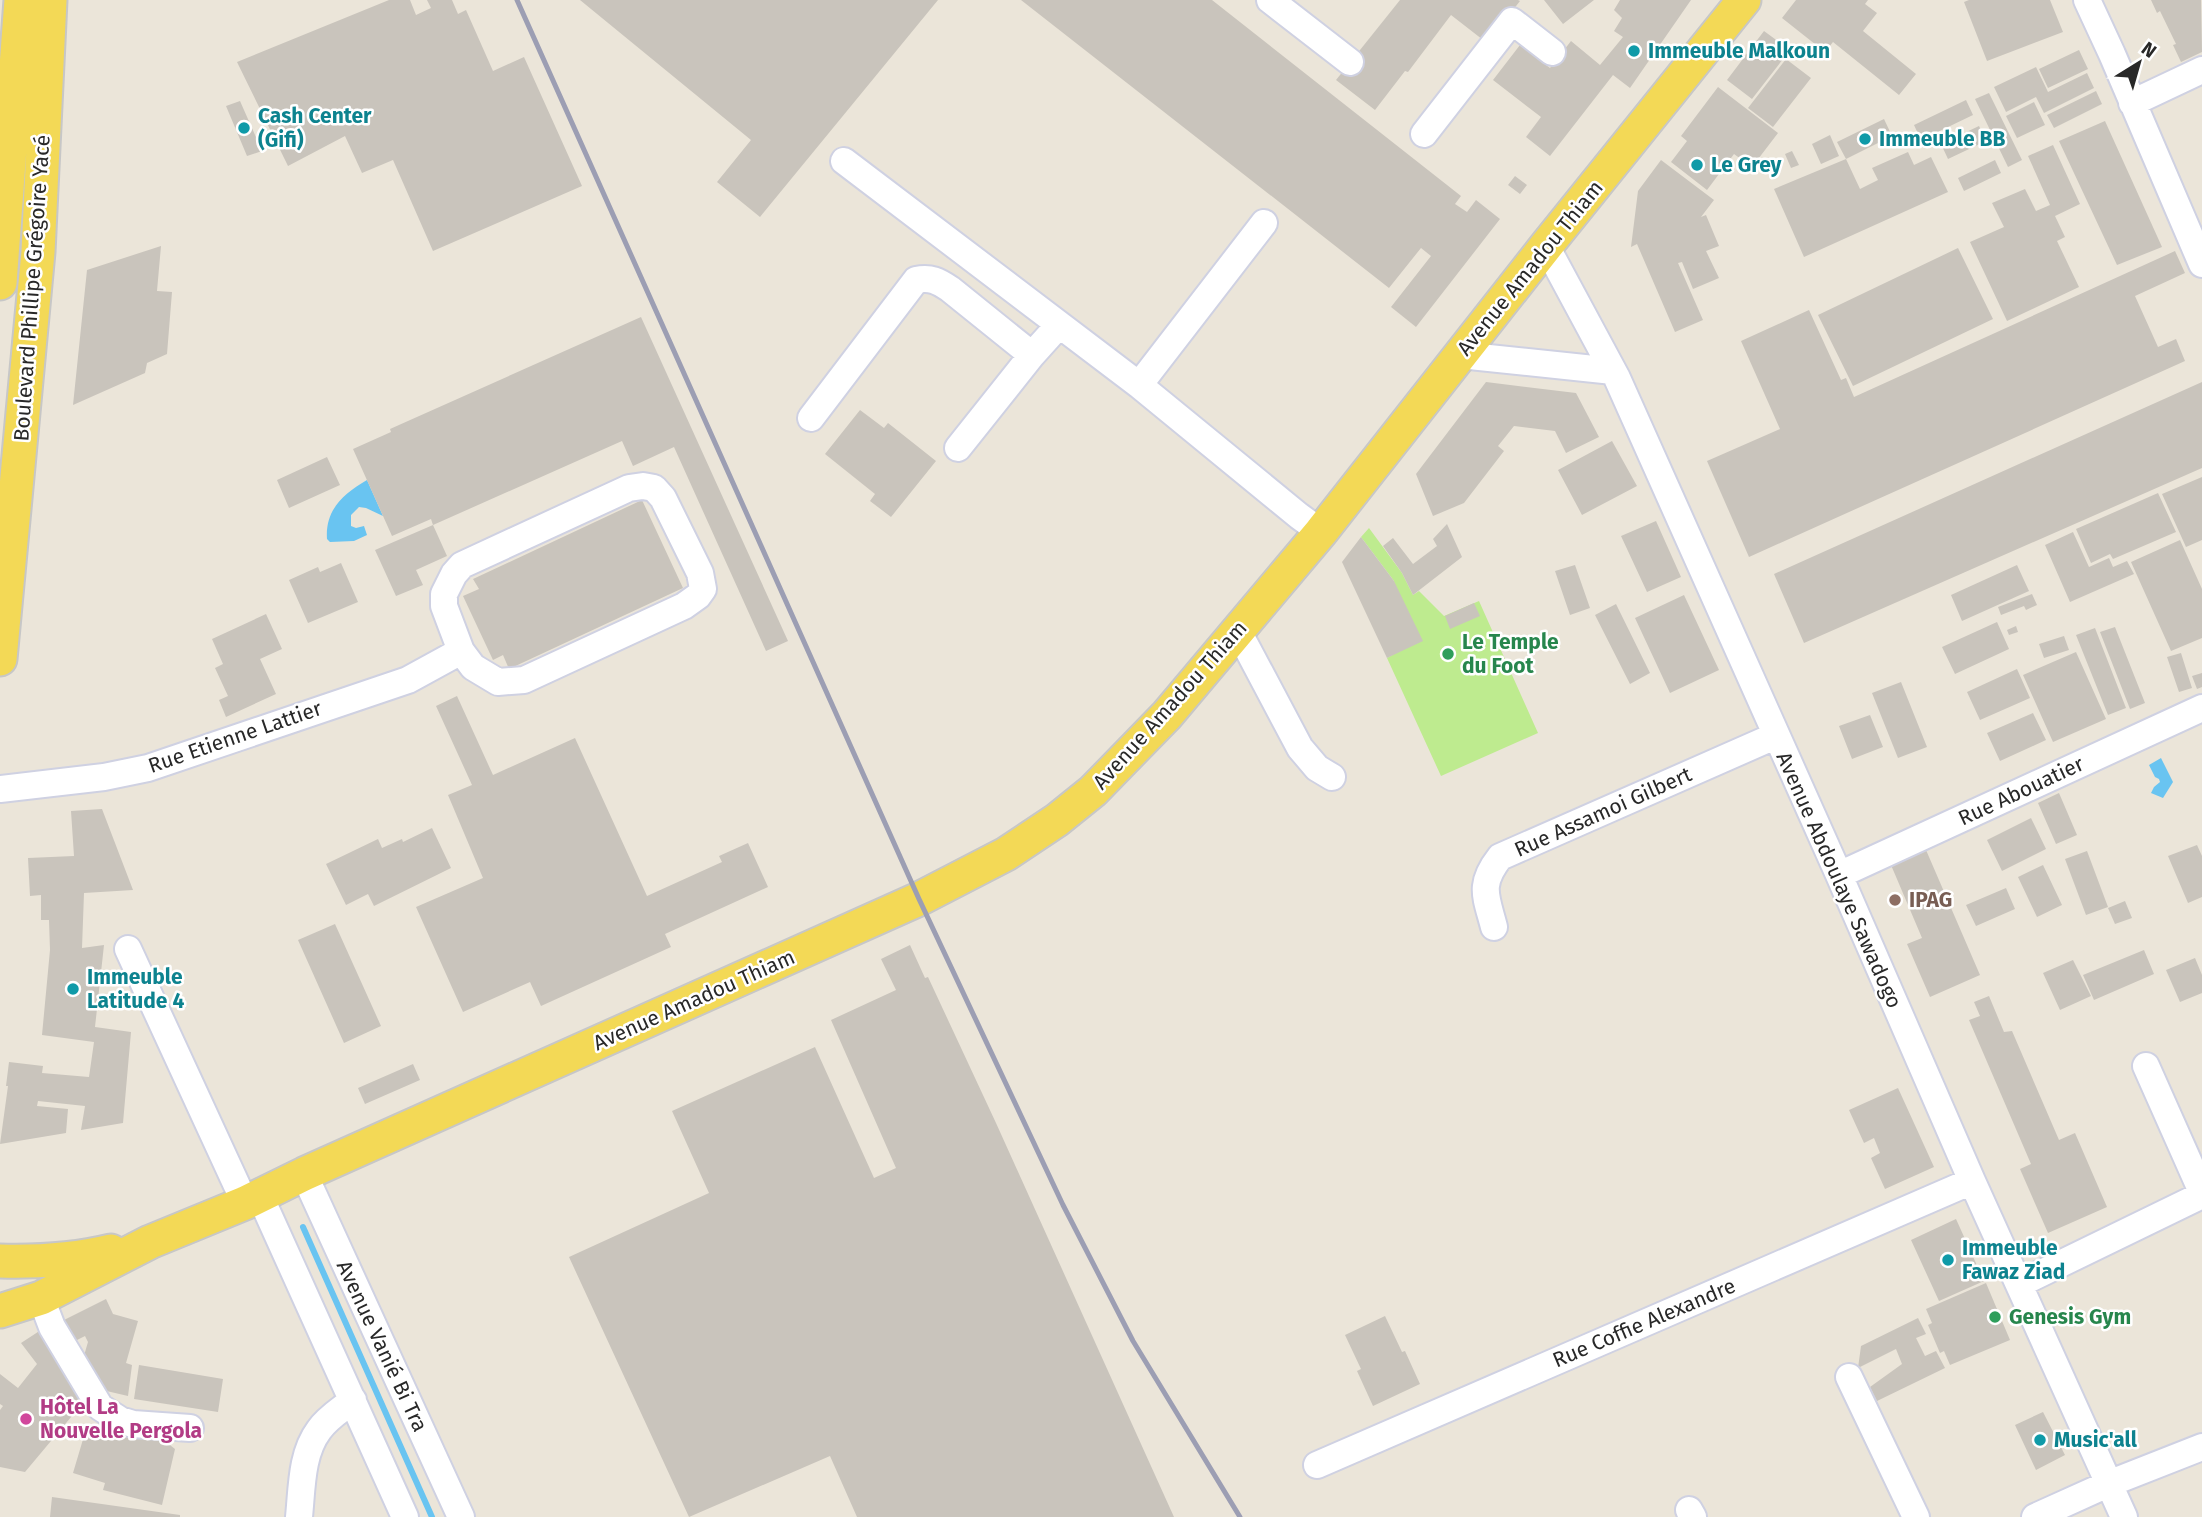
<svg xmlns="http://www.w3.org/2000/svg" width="2202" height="1517" viewBox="0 0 2202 1517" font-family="'Fira Sans',sans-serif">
<rect width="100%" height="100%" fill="#ebe5d9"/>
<path fill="#beeb8f" d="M1369,528L1402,573L1413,595L1419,591L1444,616L1479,601L1538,733L1441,776L1387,658L1401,650L1394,581L1361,537Z"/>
<path fill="#69c4f1" d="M367,480L383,516L366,508L359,507L351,515V526L356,528L364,526L367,535L354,541L330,542L327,539C325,510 343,494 367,480Z
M2161,758L2173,782L2163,798L2151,793L2154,787L2160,782L2159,779L2155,777L2149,765Z"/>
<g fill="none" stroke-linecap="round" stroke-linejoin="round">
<path stroke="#69c4f1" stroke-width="6" d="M303,1227L432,1517"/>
</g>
<path fill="#c9c4bc" d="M389,0H410L416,15L431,8L427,0H452L458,14L466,10L493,71L524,57L582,186L433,251L393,160L362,173L345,136L288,166L237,62Z
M580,0H938L760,217L717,182L751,140Z
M1021,0H1212L1461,196L1455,204L1467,212L1476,200L1500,219L1416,327L1391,307L1431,256L1421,248L1389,288Z
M1400,0H1518L1520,1L1487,43L1451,15L1408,72L1405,71L1375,110L1336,80Z
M1544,0H1594L1563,24Z
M1620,0H1691L1630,88L1613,75L1550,156L1526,137L1541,117L1493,80L1520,45L1550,68L1571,41L1600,65L1623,37L1614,31L1622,18L1614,10Z
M1796,0H1868L1865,4L1877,13L1863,31L1916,74L1899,95L1833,42L1825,52L1782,18Z
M1969,0H2050L2063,32L1987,61L1964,2Z
M2151,0H2201L2202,52L2181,62L2173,45L2176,44L2160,11L2157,13Z
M1764,31L1790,50L1752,99L1727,80Z
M2079,50L2088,69L2048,88L2039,69Z
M1786,59L1811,78L1773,127L1748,108Z
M2036,67L2048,92L2087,73L2094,88L2044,113L2036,97L2006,112L1994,87Z
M1718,87L1778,133L1752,167L1734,154L1707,190L1671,162L1687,141L1681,136Z
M2096,91L2102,104L2054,128L2047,115Z
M1989,93L2022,160L2008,167L1975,99Z
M1966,100L1973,115L1921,140L1914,125Z
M240,101L262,151L247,156L226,106Z
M2034,102L2045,125L2017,138L2006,116Z
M1884,119L1892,136L1846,159L1837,142Z
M2105,121L2162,247L2117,265L2059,141Z
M1979,126L1986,141L1948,159L1941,144Z
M1830,135L1839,156L1821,164L1812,144Z
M2053,145L2080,204L2055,216L2065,237L2057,241L2079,287L2007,321L1970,242L2004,227L1992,203L2025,189L2036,211L2050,205L2028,156Z
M1792,151L1799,165L1791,168L1785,154Z
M1908,152L1914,165L1931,157L1948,192L1804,257L1774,189L1846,159L1860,189L1878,180L1872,168Z
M1661,160L1714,200L1701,217L1706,215L1719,246L1706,251L1719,278L1693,289L1682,262L1678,263L1703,320L1675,332L1637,244L1631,247L1638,191Z
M1995,160L2001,173L1964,191L1958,178Z
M1515,176L1527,185L1520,194L1508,185Z
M161,246L157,291L172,292L167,354L147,363L145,373L73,405L87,270Z
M1958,248L1993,319L1853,386L1818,315Z
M2175,251L2185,273L2135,296L2158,347L2176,339L2185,361L1749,557L1707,461L1780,429L1741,341L1809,310L1841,380L1846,378L1854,397Z
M641,317L788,641L766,651L674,447L633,466L622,441L433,525L431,519L392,536L353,449L391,432L390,429Z
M1486,382L1576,393L1599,437L1566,453L1555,431L1514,426L1498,446L1504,451L1464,503L1433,516L1416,474Z
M2202,382V468L1804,643L1774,574Z
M860,410L884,428L888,423L936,461L891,517L870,501L875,494L825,454Z
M1612,441L1637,486L1582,515L1558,470Z
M327,457L340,485L289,508L277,480Z
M2202,477V540L2186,547L2162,494Z
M2158,493L2176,532L2113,559L2110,554L2091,563L2076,529Z
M642,500L683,588L509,669L503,655L493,660L463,596L479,589L473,579Z
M1656,521L1681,577L1647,592L1621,536Z
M1447,524L1462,557L1413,595L1402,573L1383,546L1393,538L1413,564L1437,546L1433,539Z
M433,525L447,556L416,570L423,585L396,596L375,550Z
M2073,532L2089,567L2109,558L2113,567L2127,561L2134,574L2070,602L2045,545Z
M1361,537L1394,581L1423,641L1387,658L1342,562Z
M2180,540L2202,589V638L2171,651L2131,562Z
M341,563L358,602L308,623L289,580L318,567L320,572Z
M1575,565L1590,608L1570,615L1555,571Z
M2017,565L2029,591L1962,621L1951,595Z
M2032,594L2037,605L2026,610L2024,606L2001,615L1998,607Z
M1684,595L1719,670L1670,693L1635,618Z
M1474,603L1480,616L1450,629L1445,616Z
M1616,604L1650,673L1630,684L1595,615Z
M266,614L282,649L260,659L276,694L226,717L219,700L228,696L215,668L223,664L212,639Z
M1997,622L2009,649L1955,674L1942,647Z
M2016,626L2018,632L2009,635L2007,630Z
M2115,627L2145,703L2130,709L2100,632Z
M2095,628L2126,708L2108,715L2076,635Z
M2064,636L2069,650L2044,658L2039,644Z
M2076,652L2106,719L2053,742L2023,675Z
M2181,653L2192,688L2179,692L2167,657Z
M2017,669L2030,698L1980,720L1967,692Z
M2202,673V687L2197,689L2192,676Z
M1901,682L1927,747L1898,758L1872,693Z
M457,696L493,775L575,738L647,896L722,862L719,856L748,843L768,887L665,934L671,947L541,1006L530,982L463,1012L416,907L483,878L448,795L472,785L436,706Z
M2033,713L2046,740L2000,761L1987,733Z
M1870,715L1883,747L1852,759L1839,726Z
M2059,793L2077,835L2056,844L2038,803Z
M102,809L133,890L84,893L82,948L104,945L95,1027L131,1032L123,1123L81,1130L85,1106L38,1101L37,1106L68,1109L66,1133L0,1144L8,1086H6L9,1062L43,1066L42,1073L89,1077L94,1042L42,1035L50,950L49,920H41V895L30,896L28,858L74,856L71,811Z
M2031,818L2046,849L2002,871L1987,840Z
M432,828L451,868L374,906L368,894L346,905L326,864L378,839L382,848L402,839L403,842Z
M2197,845L2202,856V897L2188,903L2168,856Z
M1926,850L1980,975L1930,997L1907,944L1922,938L1891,865Z
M2087,851L2108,907L2086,915L2065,859Z
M2043,865L2062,905L2037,917L2018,877Z
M2006,888L2015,909L1976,926L1966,905Z
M2125,901L2132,918L2115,924L2108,908Z
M335,924L381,1026L344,1043L298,940Z
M910,945L925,978L928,977L996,1123L1174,1517H857L830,1456L689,1517L569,1257L709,1193L672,1111L815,1047L874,1178L896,1168L831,1020L896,990L881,959Z
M2144,950L2154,974L2094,1000L2083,975Z
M2195,958L2202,975V993L2180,1002L2166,970Z
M2073,960L2091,996L2060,1010L2043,973Z
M1989,996L2004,1032L2012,1031L2059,1140L2075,1133L2107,1207L2048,1233L2020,1169L2031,1164L1969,1020L1980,1016L1974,1002Z
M413,1064L420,1080L365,1104L358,1088Z
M1898,1088L1934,1167L1885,1189L1871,1158L1880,1153L1874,1138L1864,1143L1849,1110Z
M1956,1219L1984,1281L1939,1301L1911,1240Z
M1986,1283L2010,1340L1950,1365L1944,1351L1940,1353L1928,1325L1932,1323L1926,1309Z
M106,1299L113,1314L138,1321L126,1363L132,1365L128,1396L98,1389L83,1359L88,1342L85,1336L67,1345L56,1324Z
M1385,1316L1402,1352L1405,1351L1420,1384L1373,1406L1357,1371L1361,1369L1345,1335Z
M1918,1318L1926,1334L1916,1338L1925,1356L1936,1351L1945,1368L1877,1401L1870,1387L1902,1364L1896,1349L1858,1368L1861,1346Z
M44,1328L87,1398L25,1472L0,1467V1410L3,1406L0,1404V1374L18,1388L37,1364L21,1343Z
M139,1365L223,1379L218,1412L134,1399Z
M2043,1412L2065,1455L2036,1470L2015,1425Z
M99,1426H110L148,1439L161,1438L175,1449L162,1505L103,1490L105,1483L73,1473L84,1436L91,1428Z
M52,1497L180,1515V1517H50Z"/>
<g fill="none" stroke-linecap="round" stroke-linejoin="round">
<g stroke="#cfd1e2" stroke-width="30">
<path id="minor" d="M1270,0L1350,62
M2087,0L2112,54L2202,264
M2132,103L2202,70
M1424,134L1512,21L1552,52
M844,161L1139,385L1299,516L1321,532
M1546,246L1617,378L1839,875L1972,1181L2124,1517
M1460,355L1613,371
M1139,385L1264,223
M811,418L916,280C931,277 938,281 950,289L1032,355
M958,448L1032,355L1059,325
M643,486L654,488L663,498L700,573L703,589L698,596L684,606L524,680L498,682L473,667L461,651L444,606V594L454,574L462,565L629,488Z
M1238,631L1300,748L1317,768L1332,777
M0,789L104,777L148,768L408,680L461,651
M1839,875L2202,708
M1494,927C1486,896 1478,885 1500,857L1775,736
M128,949L245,1203
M2146,1066L2202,1192
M304,1174L461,1517
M260,1196L405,1517
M2019,1284L2202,1195
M41,1298L52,1327L100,1407L120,1420L133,1424L190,1428
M1849,1377L1916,1517
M1317,1465L1972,1181
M1689,1510L1693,1517
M299,1517C302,1488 301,1454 319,1430C327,1418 342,1409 353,1400
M2035,1517L2108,1484L2202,1447"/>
</g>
<g stroke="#c7c7c7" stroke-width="37">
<path id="major" d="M0,283L21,0
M0,659L38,252L50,0
M0,1261C38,1262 74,1260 111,1251
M0,1311L41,1298L150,1242L245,1203L304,1174L919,899L1006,854L1057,820L1093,791L1167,715L1321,532L1546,246L1744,0"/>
</g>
<use href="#minor" stroke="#fff" stroke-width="26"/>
<use href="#major" stroke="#f3d956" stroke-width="33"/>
<path stroke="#9c9eb3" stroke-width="5" d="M517,0L919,899L1063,1205L1133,1341L1240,1517"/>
</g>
<g fill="#0f9aa8" stroke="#fff" stroke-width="2.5">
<circle cx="1634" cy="51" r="7"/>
<circle cx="244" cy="128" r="7"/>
<circle cx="1865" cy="139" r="7"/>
<circle cx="1697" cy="165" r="7"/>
<circle cx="73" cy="989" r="7"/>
<circle cx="1948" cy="1260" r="7"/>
<circle cx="2040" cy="1440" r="7"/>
</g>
<g fill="#2e9e5b" stroke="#fff" stroke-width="2.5">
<circle cx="1448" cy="654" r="7"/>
<circle cx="1995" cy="1317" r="7"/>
</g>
<circle fill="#8d6e63" stroke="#fff" stroke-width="2.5" cx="1895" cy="900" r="7"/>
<circle fill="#d1479c" stroke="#fff" stroke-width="2.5" cx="26" cy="1419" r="7"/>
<g text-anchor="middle" stroke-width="5" stroke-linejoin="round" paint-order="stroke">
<g font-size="21" font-weight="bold" fill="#0d838f" stroke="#fff" text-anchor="start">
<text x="1648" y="58">Immeuble Malkoun</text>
<text x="258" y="123">Cash Center<tspan x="258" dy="24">(Gifi)</tspan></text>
<text x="1879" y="146">Immeuble BB</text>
<text x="1711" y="172">Le Grey</text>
<text x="87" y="984">Immeuble<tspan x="87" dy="24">Latitude 4</tspan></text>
<text x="1962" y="1255">Immeuble<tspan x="1962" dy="24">Fawaz Ziad</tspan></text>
<text x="2054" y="1447">Music'all</text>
</g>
<g font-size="21" fill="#282828" stroke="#fff">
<text transform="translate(1530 268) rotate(-51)" y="7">Avenue Amadou Thiam</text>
<text transform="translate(32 288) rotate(-86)" y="7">Boulevard Phillipe Grégoire Yacé</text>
<text transform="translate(1170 705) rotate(-48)" y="7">Avenue Amadou Thiam</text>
<text transform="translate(235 737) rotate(-19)" y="7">Rue Etienne Lattier</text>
<text transform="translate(2021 791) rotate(-25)" y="7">Rue Abouatier</text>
<text transform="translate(1603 812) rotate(-24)" y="7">Rue Assamoi Gilbert</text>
<text transform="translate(1839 880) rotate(66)" y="7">Avenue Abdoulaye Sawadogo</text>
<text transform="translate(694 1000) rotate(-24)" y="7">Avenue Amadou Thiam</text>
<text transform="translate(1644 1323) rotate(-23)" y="7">Rue Coffie Alexandre</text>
<text transform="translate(382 1346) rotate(65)" y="7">Avenue Vanié Bi Tra</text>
</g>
<g font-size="21" font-weight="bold" fill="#27864d" stroke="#fff" text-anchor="start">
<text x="1462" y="649">Le Temple<tspan x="1462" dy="24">du Foot</tspan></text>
<text x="2009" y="1324">Genesis Gym</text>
</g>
<g font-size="21" font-weight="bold" fill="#785e54" stroke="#fff" text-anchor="start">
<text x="1909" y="907">IPAG</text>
</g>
<g font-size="21" font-weight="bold" fill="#b23c85" stroke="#fff" text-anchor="start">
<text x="40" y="1414">Hôtel La<tspan x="40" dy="24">Nouvelle Pergola</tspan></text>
</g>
</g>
<g transform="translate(2139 63) rotate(37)" stroke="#ffffff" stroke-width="5" paint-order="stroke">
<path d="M0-5L12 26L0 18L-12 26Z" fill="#282828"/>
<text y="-10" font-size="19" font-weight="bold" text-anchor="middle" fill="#282828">N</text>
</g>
</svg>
